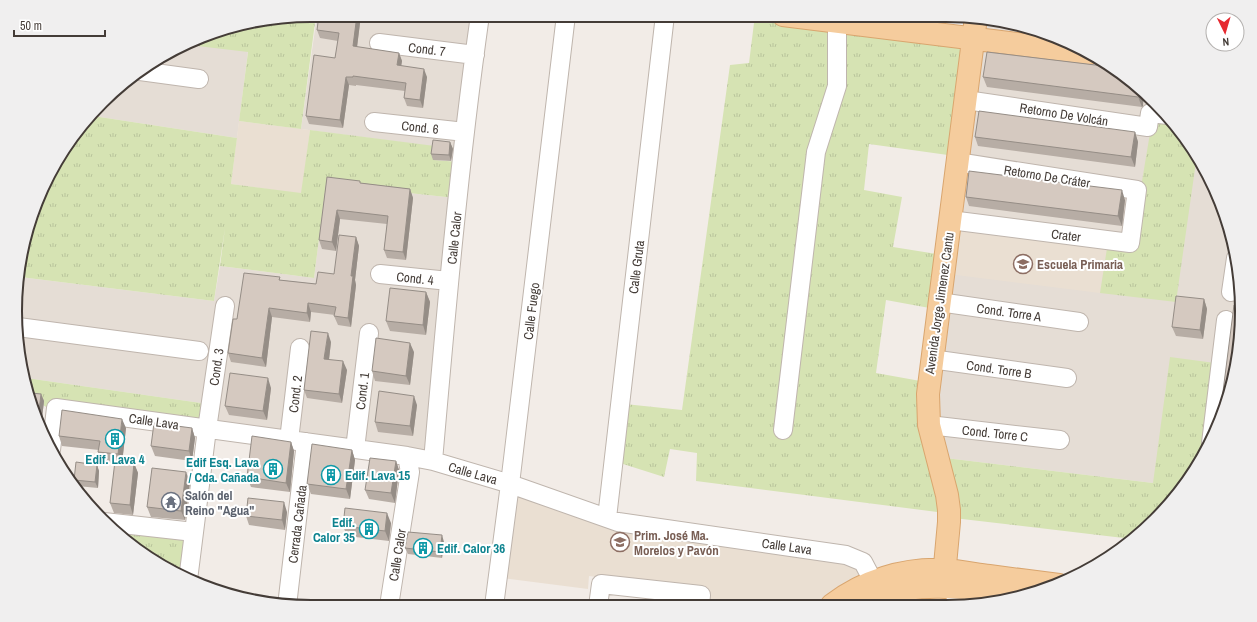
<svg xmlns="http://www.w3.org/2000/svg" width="1257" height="622" viewBox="0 0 1257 622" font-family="'Archivo Narrow',sans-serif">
<defs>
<pattern id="grass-tufts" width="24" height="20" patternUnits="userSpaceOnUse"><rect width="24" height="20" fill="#d6e3b3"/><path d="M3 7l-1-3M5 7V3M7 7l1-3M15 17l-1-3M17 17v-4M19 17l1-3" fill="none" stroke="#b9c49b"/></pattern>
</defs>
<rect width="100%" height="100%" fill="#f2ece7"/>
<path fill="#e5ddd5" d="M317,15H474L460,150L301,129Z
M982,18L1022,25L1077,45L1126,76L1168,116L1202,163L1226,216L1239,272L1241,330L1212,442L1169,506L1153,483L937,457L926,382Z
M191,44L248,51L237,138L93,116L131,76Z
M326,184L455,198L427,461L198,428L201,403L26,378L18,350L20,277L214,301L220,266L314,278Z"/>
<path fill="#eadfd2" d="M239,121L310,130L302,194L231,184Z
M947,224L1108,242L1100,293L940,273Z
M515,490L612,523L852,560L864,576L832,594L818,605H707L709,591L589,576L588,589L503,578Z"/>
<path fill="url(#grass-tufts)" d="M311,15H316L301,129L239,121L248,52L189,45L216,31Z
M755,15H790L981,34L955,156L869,144L864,190L902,197L893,247L943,255L935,309L886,300L876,373L926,382L937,457L1153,483L1170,357L1215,363L1204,453L1169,506L1132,539L945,517V513L696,481L697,453L670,449L664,477L620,463L625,404L682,410L730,65L749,63Z
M1153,115L1169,116L1197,155L1176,302L1100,293L1108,242L1133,246L1141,187Z
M93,116L237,138L231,184L301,193L310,130L435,146L434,160L459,162L455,198L326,184L314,278L220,266L225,228L214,301L20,277L21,253L37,198L65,147Z
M26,378L201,403L198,428L51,410L43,405L44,401L33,399Z
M104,522L194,532L180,577Z"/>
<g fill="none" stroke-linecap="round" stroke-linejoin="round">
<g stroke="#bfb5ad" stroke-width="20">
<path id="minor" d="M379,43L475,55
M140,71L199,79
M966,100L1148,127L1150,113L1168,115
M374,122L465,132
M950,220L1130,243L1137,190L957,162
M380,274L449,281
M1231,292L1236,258
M939,302L1079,322
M18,327L199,351
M931,359L1067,378
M929,425L1060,440
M783,430L816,152L837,86V22
M289,440L300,348
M1211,443L1226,320
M355,449L369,333
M51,450L56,408L407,456L433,461L510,484L618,522L846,555L863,562L873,581
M433,461C446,312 459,163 480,15
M607,518L665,15
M104,522L194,532
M188,580L207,429L225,306
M955,605L957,588
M287,606L306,442
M389,606L410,472L407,456
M494,606L510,484L566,15
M598,606L601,584L701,595L700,605"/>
</g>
<g stroke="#d9a56e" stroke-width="24">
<path id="major" d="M783,15L1089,53
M943,587L949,522V510L947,495L929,425L928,394L976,17
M832,605C863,581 904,568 944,570C959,571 974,574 989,576C1012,579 1036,582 1059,585
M861,605C866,601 872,599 878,597C923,579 972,589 1019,595"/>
</g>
<use href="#minor" stroke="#fff" stroke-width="18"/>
<use href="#major" stroke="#f5cc9d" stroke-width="22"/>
</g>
<path fill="#b7ada5" d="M319,15H357L360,23L357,47L399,53L402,61L401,66L427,77L423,108L407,106L404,98L405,91L356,85V86L349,85L343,128L309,124L306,116L335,58L338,41L320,38L317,30Z
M386,15H422V19Z
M1126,76L1143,106L1142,107L987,87L983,77Z
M1135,132L1138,142L1135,167L978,146L975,137Z
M450,142L453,149L451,161L433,160L431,154Z
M327,177L361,183L410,189L413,198L406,260L387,258L384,250L387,224L340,219L336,251L322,249L319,240Z
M966,197L1125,200L1122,226L969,206Z
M356,237L359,246L355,280L356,285L351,327L338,325L334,316L335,315L311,312L310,322L272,317L266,367L231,362L228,353L237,319L280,277V280L316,284L334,274Z
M426,292L430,302L426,335L390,331L386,321Z
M1204,299L1207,309L1203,339L1176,336L1172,327Z
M331,342L329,359L347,370L342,403L307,398L304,390Z
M414,352L410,385L375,381L372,371Z
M271,388L267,420L229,415L225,406Z
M31,393L41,394L44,401L42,418L38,417Z
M417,405L413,436L378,432L375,422Z
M126,428L122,462L134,463L138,473L133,515L114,513L110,503L115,463L102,462L98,452L99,450L62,446L59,436Z
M192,428L195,438L192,461L155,456L151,446Z
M291,442L294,451L290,492L251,487L247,477Z
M352,450L355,460L350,499L311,494L307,484Z
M396,461L399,470L395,503L369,499L365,490Z
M97,465L99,471L98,488L77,486L74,480Z
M190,482L185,520L151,517L147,507Z
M287,512L285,530L249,525L246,516Z
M391,523L389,541L347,536L343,526Z
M444,542L442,558L408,554L405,548Z"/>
<path fill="#958d86" d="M354,15H357L360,23L356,55L353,46Z
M399,53L402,61L400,73L397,65Z
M424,69L427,77L423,108L420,100Z
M346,77L349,85L343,128L340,120Z
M1140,89L1144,93L1143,106L1142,107L1138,97Z
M1135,132L1138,142L1135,167L1131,157Z
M450,142L453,149L451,161L449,155Z
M410,189L413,198L406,260L403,252Z
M1122,190L1125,200L1122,226L1118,216Z
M337,210L340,219L336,251L332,242Z
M356,237L359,246L355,280L356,285L351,327L348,318L351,276Z
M426,292L430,302L426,335L423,325Z
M1204,299L1207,309L1203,339L1200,330Z
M308,303L311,312L310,322L307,313Z
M269,308L272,317L266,367L262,358Z
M328,333L331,342L328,368L324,359Z
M410,343L414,352L410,385L406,376Z
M343,361L347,370L342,403L339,394Z
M268,378L271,388L267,420L263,411Z
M41,394L44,401L42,418L39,411Z
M414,396L417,405L413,436L410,426Z
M122,419L126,428L122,464L118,454Z
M192,428L195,438L192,461L189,451Z
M291,442L294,451L290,492L286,483Z
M352,450L355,460L350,499L346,489Z
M396,461L399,470L395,503L391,493Z
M134,463L138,473L133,515L130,505Z
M97,465L99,471L98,488L95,482Z
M186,472L190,482L185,520L181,511Z
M284,502L287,512L285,530L282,520Z
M387,513L391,523L389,541L385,531Z
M442,535L444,542L442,558L440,552Z"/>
<path fill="#d5c9c0" stroke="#958d86" d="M319,15H357L353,46L399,53L397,65L424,69L420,100L404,98L406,83L353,76V77H346L340,120L306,116L314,55L335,58L339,33L317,30Z
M987,52L1112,67L1126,76L1140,89V96L1138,97L983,77Z
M979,111L1135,132L1131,157L975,137Z
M433,140L450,142L449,155L431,154Z
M969,171L1122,190L1118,216L966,197Z
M327,177L360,181V183L410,189L403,252L384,250L388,216L337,210L332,242L319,240Z
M339,235L356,237L351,276H353L348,318L334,316L336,307L308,303L307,313L269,308L262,358L228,353L233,319H237L244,273L280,277L279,280L316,284L318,272L334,274Z
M390,288L426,292L423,325L386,321Z
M1176,296L1204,299L1200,330L1172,327Z
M1234,305H1241V330L1232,387L1219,423Z
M311,331L328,333L324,359L343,361L339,394L304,390Z
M376,338L410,343L406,376L372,371Z
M230,373L268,378L263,411L225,406Z
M379,391L414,396L410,426L375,422Z
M31,393L41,394L39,411H36Z
M62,410L122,419L118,454L98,452L100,441L59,436Z
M154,423L192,428L189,451L151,446Z
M252,436L291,442L286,483L247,477Z
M312,444L352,450L346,489L307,484Z
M370,458L396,461L391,493L365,490Z
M115,461L134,463L130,505L110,503Z
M76,462L97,465L95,482L74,480Z
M152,468L186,472L181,511L147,507Z
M248,498L284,502L282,520L246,516Z
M345,508L387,513L385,531L343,526Z
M408,532L442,535L440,552L405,548Z"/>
<defs>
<g id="school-ring" transform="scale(1)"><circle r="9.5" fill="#fff" stroke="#8d6e63" stroke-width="1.5"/><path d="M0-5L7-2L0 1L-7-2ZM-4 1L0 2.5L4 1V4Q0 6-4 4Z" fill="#8d6e63"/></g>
<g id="building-ring" transform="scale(1)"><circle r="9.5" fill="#fff" stroke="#0f9aa8" stroke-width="1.5"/><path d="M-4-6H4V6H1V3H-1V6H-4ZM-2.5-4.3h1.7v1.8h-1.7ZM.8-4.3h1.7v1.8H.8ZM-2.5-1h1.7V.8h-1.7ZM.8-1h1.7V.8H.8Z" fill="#0f9aa8"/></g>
<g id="temple-ring" transform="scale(1)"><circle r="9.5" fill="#fff" stroke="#6b7280" stroke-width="1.5"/><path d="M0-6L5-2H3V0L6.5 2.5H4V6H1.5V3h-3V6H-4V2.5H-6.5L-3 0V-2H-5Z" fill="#6b7280"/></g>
</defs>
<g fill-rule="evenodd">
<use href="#school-ring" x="1023" y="264"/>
<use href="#building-ring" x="115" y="439"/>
<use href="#building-ring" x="273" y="469"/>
<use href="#building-ring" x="331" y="475"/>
<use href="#temple-ring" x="171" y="502"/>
<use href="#building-ring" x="369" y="529"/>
<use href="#school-ring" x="620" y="542"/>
<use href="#building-ring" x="423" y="548"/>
</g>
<g text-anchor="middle" stroke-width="4" stroke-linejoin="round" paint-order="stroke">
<g font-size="13" fill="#443c37" stroke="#fff">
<text transform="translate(427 49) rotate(7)" y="5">Cond. 7</text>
<text transform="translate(1064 114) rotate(9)" y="5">Retorno De Volcán</text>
<text transform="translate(420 127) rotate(6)" y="5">Cond. 6</text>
<text transform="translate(1047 176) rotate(9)" y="5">Retorno De Cráter</text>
<text transform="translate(1066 235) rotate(7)" y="5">Crater</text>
<text transform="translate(454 238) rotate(-84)" y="5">Calle Calor</text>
<text transform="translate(636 267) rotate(-83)" y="5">Calle Gruta</text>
<text transform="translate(415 278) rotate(6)" y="5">Cond. 4</text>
<text transform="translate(939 303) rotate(-82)" y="5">Avenida Jorge Jimenez Cantu</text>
<text transform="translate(531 311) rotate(-83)" y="5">Calle Fuego</text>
<text transform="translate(1009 312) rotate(8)" y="5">Cond. Torre A</text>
<text transform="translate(216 367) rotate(-82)" y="5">Cond. 3</text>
<text transform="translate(999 369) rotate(8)" y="5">Cond. Torre B</text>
<text transform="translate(362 391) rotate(-83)" y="5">Cond. 1</text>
<text transform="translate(295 394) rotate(-83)" y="5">Cond. 2</text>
<text transform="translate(154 421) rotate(8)" y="5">Calle Lava</text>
<text transform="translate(995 433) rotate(6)" y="5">Cond. Torre C</text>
<text transform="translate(473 473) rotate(16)" y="5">Calle Lava</text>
<text transform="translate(297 524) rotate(-83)" y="5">Cerrada Cañada</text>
<text transform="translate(787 546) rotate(8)" y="5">Calle Lava</text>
<text transform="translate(397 555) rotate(-81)" y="5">Calle Calor</text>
</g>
<g font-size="13" font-weight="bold" fill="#785e54" stroke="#fff" text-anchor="start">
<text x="1037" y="269">Escuela Primaria</text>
<text x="634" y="540">Prim. José Ma.<tspan x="634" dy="15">Morelos y Pavón</tspan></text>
</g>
<g font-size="13" font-weight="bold" fill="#0d838f" stroke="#fff" text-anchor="end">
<text x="115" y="464" text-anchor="middle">Edif. Lava 4</text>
<text x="259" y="467">Edif Esq. Lava<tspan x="259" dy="15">/ Cda. Cañada</tspan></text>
<text x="345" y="480" text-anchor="start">Edif. Lava 15</text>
<text x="355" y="527">Edif.<tspan x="355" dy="15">Calor 35</tspan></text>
<text x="437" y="553" text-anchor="start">Edif. Calor 36</text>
</g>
<g font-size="13" font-weight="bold" fill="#5b616d" stroke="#fff" text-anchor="start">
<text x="185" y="500">Salón del<tspan x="185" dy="15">Reino "Agua"</tspan></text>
</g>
</g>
<path d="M0 0H1257V622H0ZM311 22H946A289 289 0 0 1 1235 311V311A289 289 0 0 1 946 600H311A289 289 0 0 1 22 311V311A289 289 0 0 1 311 22Z" fill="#f0efef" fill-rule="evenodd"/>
<path fill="none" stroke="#443c37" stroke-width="2" d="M311 22H946A289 289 0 0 1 1235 311V311A289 289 0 0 1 946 600H311A289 289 0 0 1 22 311V311A289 289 0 0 1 311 22Z"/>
<g transform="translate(1225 32) rotate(175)"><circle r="19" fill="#ffffff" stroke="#b4b1af"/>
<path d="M0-3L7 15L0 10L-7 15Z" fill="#e62930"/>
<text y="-6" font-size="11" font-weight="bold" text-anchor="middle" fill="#443c37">N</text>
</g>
<path d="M14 30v6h91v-6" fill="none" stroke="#443c37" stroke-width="2"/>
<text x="20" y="30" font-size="12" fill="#443c37" stroke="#ffffff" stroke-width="3" paint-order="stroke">50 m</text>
</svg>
